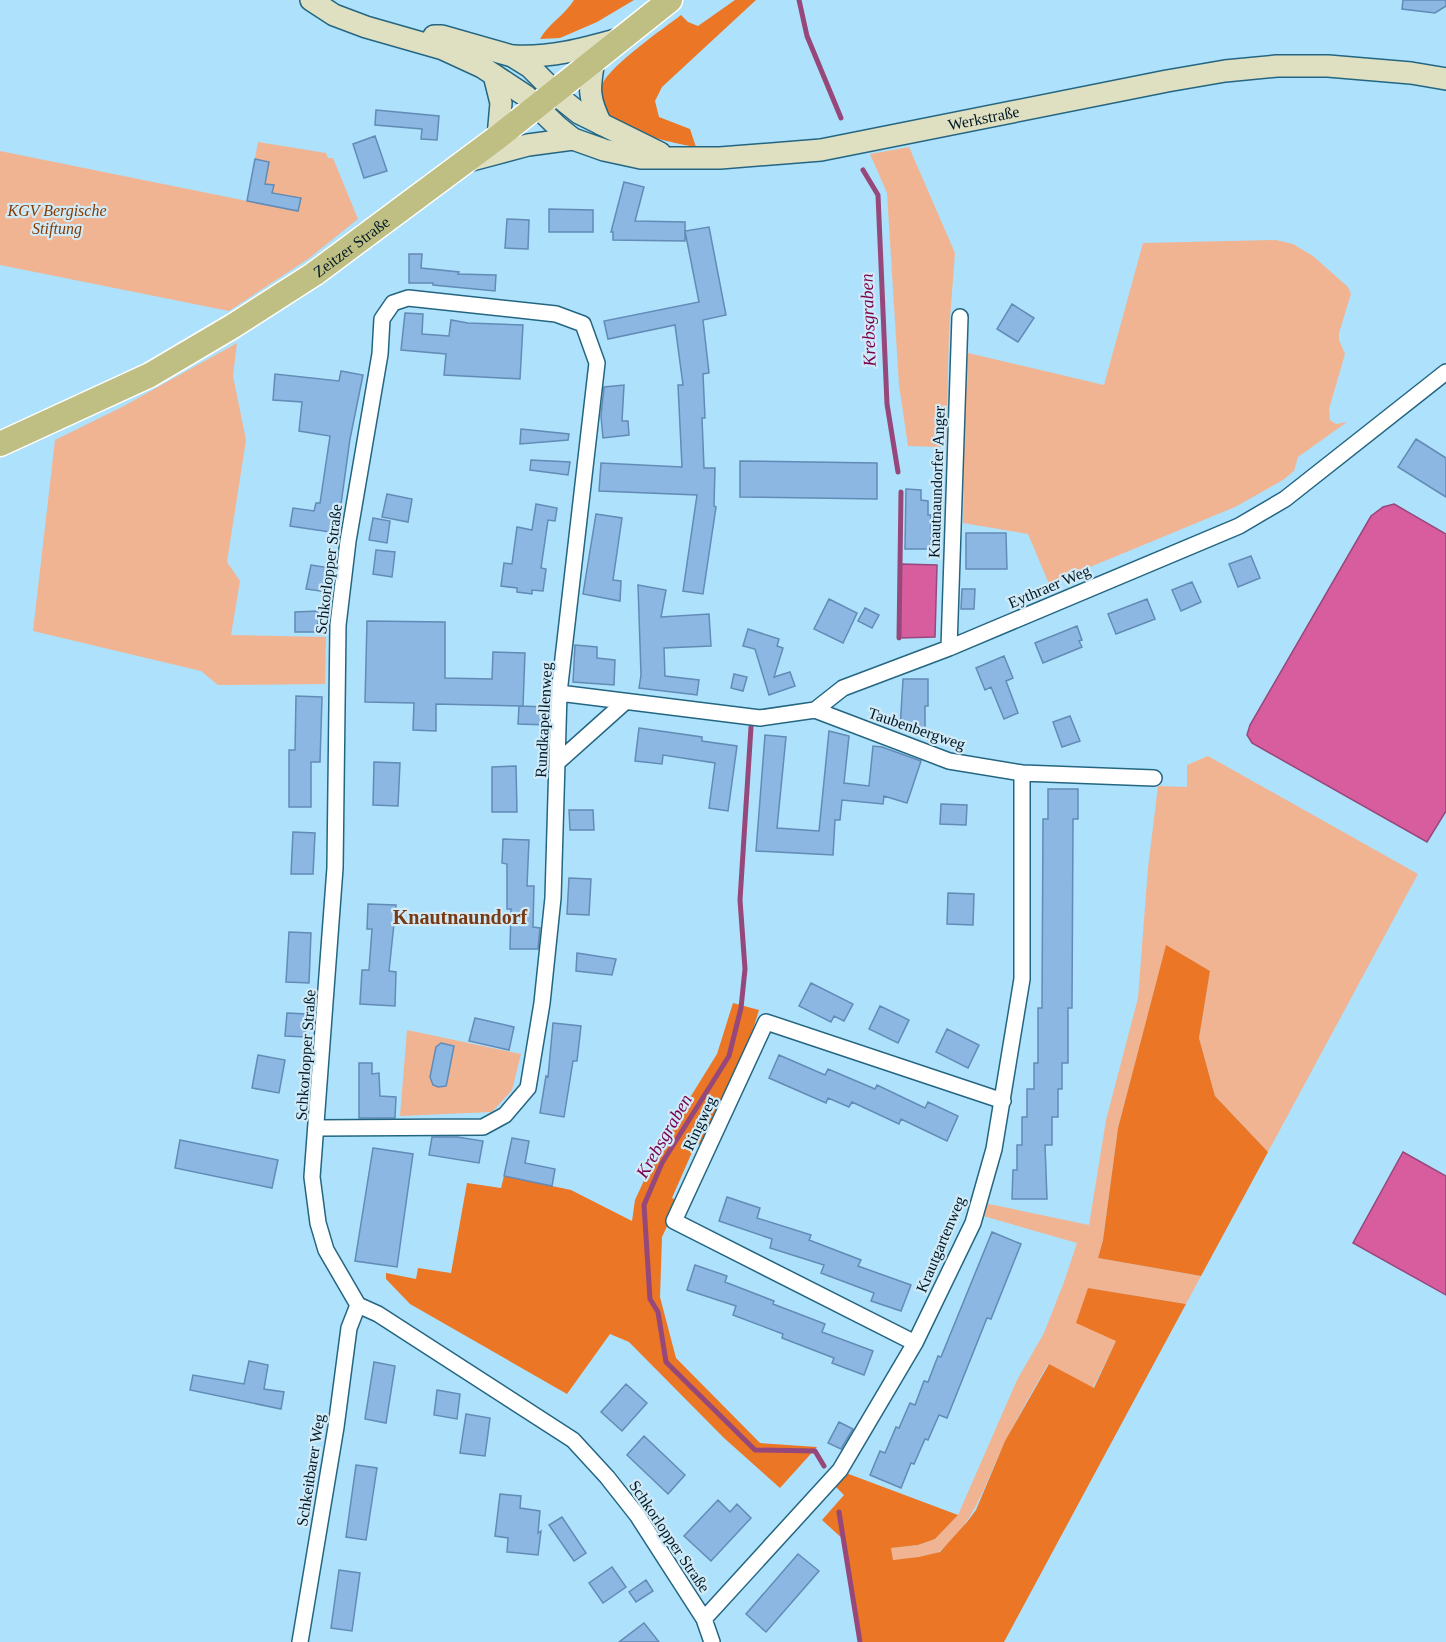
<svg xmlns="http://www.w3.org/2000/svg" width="1446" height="1642" viewBox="0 0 1446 1642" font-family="Georgia,serif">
<rect width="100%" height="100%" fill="#aee1fb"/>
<path fill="#f1b492" d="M258,142L326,153L328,158H333L358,219L308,259L229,311L0,265V151L247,201Z
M909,147L955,253L949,332L946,447L908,446L899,385L887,193L870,154Z
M1276,240L1293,244L1313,256L1348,287L1351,294L1339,333V340L1345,354L1329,409L1330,420L1336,424L1347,422L1298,457L1294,471L1283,480L1235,507L1049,584L1028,534L963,523L965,376L968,353L1104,385L1143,243Z
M237,343L233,376L246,440L227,562L240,581L231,635L326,637L325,684L218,685L201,671L33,631L55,440L122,407Z
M1208,756L1418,874L1268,1152L1215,1096L1199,1038L1210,971L1166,946L1118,1128L1103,1240L1098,1258L1201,1276L1186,1304L1088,1288L1116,1341L1093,1388L1048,1364C1034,1389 1019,1414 1006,1440C986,1479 977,1521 941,1550C930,1560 907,1559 892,1560L891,1548L918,1545L935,1539L958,1515L1017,1380L1044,1333L1064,1282L1077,1243L980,1215L984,1203L1089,1225L1106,1120L1138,998L1148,868L1158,786L1187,787V765Z
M407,1030L521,1054L512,1090L492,1112L400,1116Z"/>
<path fill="#eb7625" d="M574,0H634L597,22L560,38L540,39C548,24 565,15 574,0Z
M735,0H756L662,87L655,101L659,117L690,129L696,147C669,142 588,127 602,85C609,66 663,29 681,15L688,22L698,26Z
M1166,945L1210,971L1199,1038L1215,1096L1268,1152L1201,1276L1098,1258L1103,1240L1118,1128Z
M733,1003L759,1010L743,1062L704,1147L696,1143L672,1198L679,1201L662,1237L660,1297L676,1358L760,1443L817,1447L780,1488L724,1438L629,1342L610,1334L567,1394L410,1304L386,1279V1273L416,1279L418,1268L451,1273L467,1183L501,1188L504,1176L571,1190L632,1221L635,1200L660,1146L717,1054Z
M1088,1288L1186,1304L1004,1642H860L844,1540L822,1520L844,1495L835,1486L846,1473L958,1515L935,1539L918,1545L891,1548L893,1560L919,1557L940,1552L967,1522L976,1510L1005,1441L1049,1364L1094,1388L1116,1341L1076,1323Z"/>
<path fill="#d85d9f" stroke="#97487a" stroke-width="1.5" d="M1394,504L1446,534V811L1427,842L1252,743L1247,735L1250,725L1371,516L1383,507Z
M901,564L937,565L935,637L899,638Z
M1403,1152L1446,1176V1295L1353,1243Z"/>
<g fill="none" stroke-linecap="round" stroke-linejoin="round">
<path stroke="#97487a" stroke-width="5" d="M799,0L807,36L841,118
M863,170L878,195L887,404L898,472
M899,638L901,492
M751,727L740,900L745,969L741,1008L729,1056L662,1163L644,1205L650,1299L658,1312L666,1362L755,1450L815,1451L824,1466
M839,1512L860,1642"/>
</g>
<path fill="#8cb7e3" stroke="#628bb6" stroke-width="1.5" d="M1403,0H1446V6L1435,13L1402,9Z
M376,110L439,116L437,140L421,139L422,129L375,125Z
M375,136L387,171L364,178L353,144Z
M255,159L269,162L265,184L274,185L272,193L301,198L298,211L247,201Z
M624,182L644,187L635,221L685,222V241L613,240V232H611Z
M549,209L593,210V232H549Z
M507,219L529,220L528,249L505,248Z
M709,227L726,315L703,320L709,373L703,374L705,418H702L704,468H715L714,506L716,507L703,594L683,591L697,495L599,491L601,463L682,467L678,385H683L675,325L608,339L604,321L699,302L685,231Z
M409,254H422L421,268L459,272L458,274L496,275L495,291L433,285V283H409Z
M1012,304L1034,318L1018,342L997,329Z
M405,313L423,314L422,334L449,336L451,320L468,323L523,325L520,379L444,375L446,354L401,350Z
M341,371L363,375L350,439L337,533L290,526L293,508L314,511L316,503H320L330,436L299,431L302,402L273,400L275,374L339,381Z
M624,385L622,421H628L629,435L603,438L601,416L604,387Z
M521,429L569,434L568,440L520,444Z
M1416,439L1446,458V497L1398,467Z
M531,460L570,462L568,475L530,470Z
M740,461L877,463V499L740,497Z
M906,489L921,490V500L928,501V515H931V549H905Z
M387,494L412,499L408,522L382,517Z
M536,504L557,508L555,521L548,520L541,568L546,569L543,591L532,590V594L517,592V588L501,586L504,563L512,564L517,527L532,530Z
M596,514L622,518L613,580L621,581L620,601L583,594Z
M373,518L390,521L387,543L369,540Z
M966,533H1006L1007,569H966Z
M376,550L395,552L392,577L373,574Z
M1251,556L1260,578L1238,587L1229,564Z
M311,565L330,568L326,592L306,589Z
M1192,582L1201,602L1181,611L1172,590Z
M638,585L666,590L661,617L709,614L711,646L664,648L665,676L699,680L697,695L639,688L641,675Z
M962,589H975L974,609H961Z
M829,599L857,613L843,643L814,629Z
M1147,599L1155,619L1116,634L1108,614Z
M865,608L879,615L872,628L858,621Z
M318,611V632H295V612Z
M367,621L445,622V678L492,679L493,652L525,653L523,706L436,704V731L413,730L414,703L365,702Z
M1077,626L1082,640L1079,641L1082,647L1043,663L1035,643Z
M748,629L779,639L777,646L783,648L774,677L790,672L795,686L769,695L755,649L743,646Z
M575,645L597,647V658L615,660L614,685L573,682Z
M1004,656L1013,678L1006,681L1018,713L1004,719L991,687L985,690L976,668Z
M734,674L747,677L743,691L731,688Z
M903,679H928V706H925V730H900Z
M296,696L322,697L320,762H311V807H289V750H295Z
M519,706L549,707L548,725L518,724Z
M1070,716L1080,741L1062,747L1053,722Z
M639,728L702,737V741L737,746L728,811L709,808L715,763L663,755L662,764L635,761Z
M829,731L849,736L844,783L869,786L873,746L882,747L921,761L907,803L884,796L883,804L842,800L840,820H835L833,855L756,851L765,735L786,737L777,828L819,831Z
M374,762L400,763L398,806L373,805Z
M516,766L517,812H492V767Z
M1048,789H1078V819H1073L1072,1008H1068V1063H1062V1089H1058V1117H1052V1145H1045L1047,1199H1012L1013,1170H1017V1145H1022V1117H1027V1089H1034V1063H1038V1008H1042L1043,819H1048Z
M941,804L967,805L966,825L940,824Z
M569,810H593L594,830H570Z
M293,832L315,833L313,874H291Z
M503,839L529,840L527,886H534L533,927L540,928L538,949H510L511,909H507V864L502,863Z
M569,878L591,879L589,915L567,914Z
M948,893L974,894L973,925L947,924Z
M368,904L396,905L389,971L396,972L395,1006L360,1004L362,970H369L372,929H367Z
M289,932L311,933L309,983L286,982Z
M577,953L616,959L612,975L576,971Z
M811,983L853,1004L844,1021L834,1016L831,1022L799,1006Z
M880,1006L909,1020L898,1043L869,1029Z
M287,1013L306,1014L305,1037L285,1036Z
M475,1018L514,1027L509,1050L469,1041Z
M553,1023L581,1026L577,1061H573L564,1117L540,1113L546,1076L548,1077Z
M947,1029L979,1045L968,1068L936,1052Z
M441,1043L454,1046L447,1082L446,1086L438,1087L433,1085L430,1077L436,1047Z
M258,1055L285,1060L279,1093L252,1088Z
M779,1055L825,1075L828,1069L875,1089L877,1085L925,1108L928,1102L958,1116L947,1141L901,1119L899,1124L852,1102L849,1107L828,1098L826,1103L769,1078Z
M359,1063H372V1074L379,1073L380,1096L396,1097L395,1118H359Z
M432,1137H457L483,1141L479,1163L429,1155Z
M512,1138L529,1141L525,1163L555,1169L552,1186L504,1176Z
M180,1140L278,1160L272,1188L175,1168Z
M373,1148L413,1154L397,1267L355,1261Z
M727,1197L760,1208L757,1218L811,1235L809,1240L861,1260L858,1266L911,1285L901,1311L871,1301L874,1293L821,1273L824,1265L770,1248L772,1239L719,1221Z
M992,1232L1021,1244L991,1319L987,1318L947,1418L939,1415L928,1440L925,1439L914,1464L911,1463L901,1488L870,1475L880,1451L885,1453L896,1427L899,1428L910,1403L915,1405L924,1381L928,1382L938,1356L941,1357Z
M695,1265L727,1276L725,1282L774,1301L773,1304L825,1324L822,1332L873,1351L864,1375L832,1363L834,1358L782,1338L783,1334L733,1315L736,1306L687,1290Z
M249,1361L268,1365L264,1389L284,1392L281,1409L190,1390L193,1375L244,1384Z
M374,1362L395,1366L386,1423L365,1419Z
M626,1384L647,1403L622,1431L601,1412Z
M437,1390L460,1394L457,1419L434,1415Z
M466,1414L490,1418L485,1456L460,1453Z
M839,1422L853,1429L841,1449L828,1443Z
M644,1436L685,1475L668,1494L627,1455Z
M356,1465L377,1468L366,1540L346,1537Z
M500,1494L521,1496L520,1508L540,1511L538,1533L541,1531L538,1555L507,1552L508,1538L495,1536Z
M718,1500L730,1512L737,1504L751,1518L711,1561L684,1536Z
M562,1517L586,1553L574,1561L549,1525Z
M798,1554L819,1571L766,1632L746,1614Z
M612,1567L626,1587L603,1603L589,1583Z
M339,1570L360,1573L352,1631L331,1628Z
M646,1580L653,1591L636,1602L629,1592Z
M644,1623L659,1642H619Z"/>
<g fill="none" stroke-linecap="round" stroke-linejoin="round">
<g stroke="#246682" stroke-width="18">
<path id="street" d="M949,648L960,317
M559,693L760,718L815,710L843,688L949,648L1239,526L1285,499L1446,372
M815,710L949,761L1022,773L1154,778
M559,761L625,702
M317,1128L483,1127L505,1115L528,1088L542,1003L553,898L559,693L597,363L583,324L556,314L408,298L393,303L382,319L380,354L348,541L338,625L335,868L312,1177L318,1223L326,1250L358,1305L378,1314L573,1440L607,1477L637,1515L704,1619L712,1642
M915,1343L674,1221L766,1022L1003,1101
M704,1619L840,1470L915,1343L973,1223L994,1149L1022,979V773
M300,1642L336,1427L349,1328L358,1305"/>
</g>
<g stroke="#246682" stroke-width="24">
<g id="secondary">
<path id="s1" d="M311,0L334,15L366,27L443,49L482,67L526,96L558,127L573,139L604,150L641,158H720L821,150L1167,81L1225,71L1277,66H1328L1411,73L1446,79"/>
<path d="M434,36H442L512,56L530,67L564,101L579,113L660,153"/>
<path d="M514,56C550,58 583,49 619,39"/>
<path d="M594,60C589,89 588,97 601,124"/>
<path d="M494,75L501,103L498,137"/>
<path d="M468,161L528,145L573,139"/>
</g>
</g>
<g stroke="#fff" stroke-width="27">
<g id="primary">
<path id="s2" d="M0,444L150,375L233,326L314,274L498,137L670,0"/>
</g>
</g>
<use href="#street" stroke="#fff" stroke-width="15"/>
<use href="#secondary" stroke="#dfdfc1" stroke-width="21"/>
<use href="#primary" stroke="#bfbf83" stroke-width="24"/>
</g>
<g text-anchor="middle" stroke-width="4.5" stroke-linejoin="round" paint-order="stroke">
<g font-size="16" fill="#001824" stroke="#d1eaf7">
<text dy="6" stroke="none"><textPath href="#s1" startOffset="718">Werkstraße</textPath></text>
<text dy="6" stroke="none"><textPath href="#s2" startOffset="404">Zeitzer Straße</textPath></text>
<text transform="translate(936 482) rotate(-88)" y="6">Knautnaundorfer Anger</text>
<text transform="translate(328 569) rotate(-83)" y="6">Schkorlopper Straße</text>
<text transform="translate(1049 586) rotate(-23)" y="6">Eythraer Weg</text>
<text transform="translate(543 720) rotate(-87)" y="6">Rundkapellenweg</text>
<text transform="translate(917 728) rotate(19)" y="6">Taubenbergweg</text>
<text transform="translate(305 1055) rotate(-86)" y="6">Schkorlopper Straße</text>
<text transform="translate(699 1123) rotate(-65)" y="6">Ringweg</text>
<text transform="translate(940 1244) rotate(-67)" y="6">Krautgartenweg</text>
<text transform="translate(310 1470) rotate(-81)" y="6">Schkeitbarer Weg</text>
<text transform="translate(670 1536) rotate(56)" y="6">Schkorlopper Straße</text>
</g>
<g font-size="16" font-style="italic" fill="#863b00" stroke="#d1eaf7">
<text x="57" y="216">KGV Bergische<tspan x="57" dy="18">Stiftung</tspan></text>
</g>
<g font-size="18" font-style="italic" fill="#7a014f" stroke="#d1eaf7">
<text transform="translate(868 320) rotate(-92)" y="6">Krebsgraben</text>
<text transform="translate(664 1136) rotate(-60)" y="6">Krebsgraben</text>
</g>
<g font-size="20" font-weight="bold" fill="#783a12" stroke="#d1eaf7">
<text x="460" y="924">Knautnaundorf</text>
</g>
</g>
</svg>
